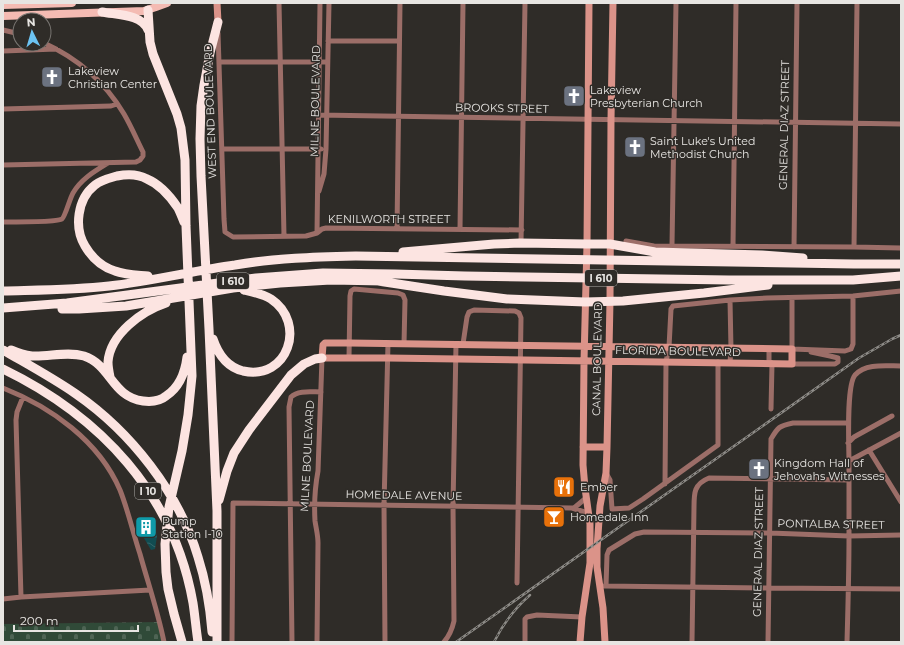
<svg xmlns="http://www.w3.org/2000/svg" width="904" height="645" viewBox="0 0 904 645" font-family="Montserrat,sans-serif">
<defs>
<pattern id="cemetery-stones" width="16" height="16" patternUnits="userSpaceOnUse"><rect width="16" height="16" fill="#304a38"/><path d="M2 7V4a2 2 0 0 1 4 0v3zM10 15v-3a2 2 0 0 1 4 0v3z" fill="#4e6454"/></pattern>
<pattern id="water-waves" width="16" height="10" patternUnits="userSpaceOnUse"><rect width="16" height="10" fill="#114c51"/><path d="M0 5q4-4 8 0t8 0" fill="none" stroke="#34666a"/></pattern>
</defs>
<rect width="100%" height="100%" fill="#2f2c28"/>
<path fill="url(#cemetery-stones)" d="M159,622L164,642H3V624Z"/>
<path fill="url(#water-waves)" d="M157,534V536L155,549L151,550L144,538Z"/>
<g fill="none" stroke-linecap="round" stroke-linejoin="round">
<path stroke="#9c6e68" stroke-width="5" d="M279,3L284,236
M3,30L20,34
M218,33L224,219L225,232L233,237L306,236L317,233L322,229L326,228L522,230
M328,41H399
M3,51L56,49
M219,62H327
M3,109L111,106L117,104
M318,115L901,124
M222,149H321
M3,165L136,162L140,160L143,156V152C137,140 131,126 124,114C105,82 77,58 44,43
M319,191L324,174L326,149L329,3
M3,222C12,222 58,222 62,219C65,217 70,198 73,193C81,179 95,171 108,163
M397,229L400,3
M460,229L463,3
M317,233L320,3
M626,241L654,246L854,247L901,248
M521,243L525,3
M672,245L676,3
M733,246L736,3
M794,247L797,3
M854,247L857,3
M730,300L731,349L730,363
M463,344L467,317L469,312L474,310L515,311L519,313L521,318L517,583
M769,349V360L772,364L771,409
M792,349L845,351L851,349L853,344V296
M792,349V298
M349,358L350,296L351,291L354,289L398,293L403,295L405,300L404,344
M792,364H835L838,362V358L830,356L811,352
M3,388C51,407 99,441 120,490C128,510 133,533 140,554C148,583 158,612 164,642
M848,443L854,437L892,416
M869,450L901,502
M849,461L901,433
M606,473L610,480L612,509L629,508L643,499L718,445V362
M665,484L666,362L669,347L671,309L673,306L730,300L767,298L853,296L901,291
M574,508L586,498
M604,586L769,588L901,589
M606,586L607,555L609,550L635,534L644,532L770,533L849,536L901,535
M21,597L16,420L17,412L23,397
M3,599L21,597L150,590
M232,642L233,503L572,508L588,513
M292,642L289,407L291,397C298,390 311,392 321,392
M317,642L318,543C318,535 316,528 315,521C314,504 315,487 318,471L322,358
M385,642L384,505L388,343
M444,642C450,635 452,630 454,621L453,506L456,344
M525,642V619L527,617L537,615L582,617
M692,642L694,507C694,493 694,484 709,478L849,480
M768,642L771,439C778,427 779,426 793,423H848
M847,642C848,607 849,571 849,536C849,511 849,487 849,463C849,446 846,386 855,375C866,363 886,366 901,366"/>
<path stroke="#db9389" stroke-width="7" d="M217,3L218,22
M325,343H349L792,349V364L388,358H322L323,345Z
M583,447H607
M580,642L582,617L590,563V524L585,488L583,465L584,361L587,244L589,3
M605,642L603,608L597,567V549L600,506L606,473L607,447L610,301L611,120L613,3"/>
<path stroke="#f4bbb3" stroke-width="8" d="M3,5L72,3
M3,16L144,11L156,7L167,3"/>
<path stroke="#fce4e1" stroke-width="9" d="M148,10L150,42L153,54L177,114L181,128L185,160L186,226L192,376L188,415L182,451L169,507L165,544L166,572L168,589L174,614L182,642
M102,12C117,15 142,14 148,30
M403,252L494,244L520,243L587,244H610L655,252L762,255L803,258
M148,276C138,275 125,275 115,271C102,267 92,258 85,246C74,228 77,199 95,185C101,180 110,178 117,176C127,174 138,174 147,179C159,184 170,196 178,208C180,212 182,217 184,222
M378,281L444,291L507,299L585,302L623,301L704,293L768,285
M3,291C38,290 74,290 109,286C151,281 193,271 235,265C275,258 316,257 356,256L854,264H901
M3,308L67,303L256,278L323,273L395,274L465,276L729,280H853L901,276
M62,309H79L126,306L233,288L280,283L331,280L384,281
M213,339C218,354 227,367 243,371C288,381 307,323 271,299C263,294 253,292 244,290
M3,350C27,364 53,378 76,394C131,432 179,493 198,557C206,582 210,606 212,632
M11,350C18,353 24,355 32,356C49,357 67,351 84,356C111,365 112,397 143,401C151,402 160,401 166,396C180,387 185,373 187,357
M3,369C100,416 174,494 193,603C195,616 196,629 198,642
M110,377C109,372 108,367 108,362C110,334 142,311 166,303
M219,500L227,471L234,453L249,430L291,375L304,364L315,359L322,358
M217,642V511L209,329L201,176L200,139L201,106L204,85L210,53L218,22"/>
<g stroke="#8e8c88" stroke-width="2.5">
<path id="rail" d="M456,642L859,358L892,339L901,335
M494,642C503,624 515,608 530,595"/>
</g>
<use href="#rail" stroke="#2f2c28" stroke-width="1" stroke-dasharray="3" stroke-linecap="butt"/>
</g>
<defs>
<g id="church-square" transform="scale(1.15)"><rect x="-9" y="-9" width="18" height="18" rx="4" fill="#6b7280" stroke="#2f2c28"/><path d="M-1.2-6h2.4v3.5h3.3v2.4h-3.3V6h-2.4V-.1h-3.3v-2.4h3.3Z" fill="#fff"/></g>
<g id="restaurant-square" transform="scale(1.15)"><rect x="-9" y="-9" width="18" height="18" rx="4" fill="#e8710a" stroke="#2f2c28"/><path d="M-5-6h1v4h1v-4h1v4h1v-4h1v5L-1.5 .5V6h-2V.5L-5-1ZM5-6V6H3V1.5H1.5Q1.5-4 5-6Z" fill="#fff"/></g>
<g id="bar-square" transform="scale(1.15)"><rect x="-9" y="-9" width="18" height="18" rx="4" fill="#e8710a" stroke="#2f2c28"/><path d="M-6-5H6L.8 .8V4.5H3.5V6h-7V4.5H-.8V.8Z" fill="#fff"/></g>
<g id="building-square" transform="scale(1.15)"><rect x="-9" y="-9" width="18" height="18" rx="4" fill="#0f9aa8" stroke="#2f2c28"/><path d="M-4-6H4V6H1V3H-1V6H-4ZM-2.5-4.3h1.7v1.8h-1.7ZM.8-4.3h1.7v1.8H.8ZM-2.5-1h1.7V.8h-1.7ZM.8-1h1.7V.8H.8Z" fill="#fff"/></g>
</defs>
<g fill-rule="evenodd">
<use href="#church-square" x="52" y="77"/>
<use href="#church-square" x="574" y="96"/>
<use href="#church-square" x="635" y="147"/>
<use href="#church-square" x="759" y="469"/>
<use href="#restaurant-square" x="564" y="487"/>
<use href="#bar-square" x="554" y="517"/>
<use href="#building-square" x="146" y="527"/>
</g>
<g text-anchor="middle" stroke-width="3" stroke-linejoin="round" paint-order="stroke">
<g fill="#2f2c28" stroke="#b0aeaa" stroke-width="1">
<rect x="585" y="270" width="32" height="16" rx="3"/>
<rect x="217" y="273" width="32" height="16" rx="3"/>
<rect x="135" y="483" width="26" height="16" rx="3"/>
</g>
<g font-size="10" font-weight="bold" fill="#e7e5e2">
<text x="601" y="282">I 610</text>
<text x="233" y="285">I 610</text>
<text x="148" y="495">I 10</text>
</g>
<g font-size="11" fill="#e7e5e2" stroke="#2f2c28" text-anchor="start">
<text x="68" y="75">Lakeview<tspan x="68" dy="13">Christian Center</tspan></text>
<text x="590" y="94">Lakeview<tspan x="590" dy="13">Presbyterian Church</tspan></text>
<text x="650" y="145">Saint Luke's United<tspan x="650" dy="13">Methodist Church</tspan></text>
<text x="774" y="467">Kingdom Hall of<tspan x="774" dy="13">Jehovahs Witnesses</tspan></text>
<text x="580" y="491">Ember</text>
<text x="570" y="521">Homedale Inn</text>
<text x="162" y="525">Pump<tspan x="162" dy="13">Station I-10</tspan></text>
</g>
<g font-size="11" fill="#e7e5e2" stroke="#2f2c28">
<text transform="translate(315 101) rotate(-89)" y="4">MILNE BOULEVARD</text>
<text transform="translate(502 108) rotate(1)" y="4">BROOKS STREET</text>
<text transform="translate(210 111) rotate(-92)" y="4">WEST END BOULEVARD</text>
<text transform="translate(784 125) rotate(-89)" y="4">GENERAL DIAZ STREET</text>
<text x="389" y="223">KENILWORTH STREET</text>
<text transform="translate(678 351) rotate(1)" y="4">FLORIDA BOULEVARD</text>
<text transform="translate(597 359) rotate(-89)" y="4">CANAL BOULEVARD</text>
<text transform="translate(307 456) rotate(-87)" y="4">MILNE BOULEVARD</text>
<text transform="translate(404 495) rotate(1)" y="4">HOMEDALE AVENUE</text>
<text transform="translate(831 524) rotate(1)" y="4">PONTALBA STREET</text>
<text transform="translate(758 552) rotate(-89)" y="4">GENERAL DIAZ STREET</text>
</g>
</g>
<rect width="904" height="645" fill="none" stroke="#e7e5e2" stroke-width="8"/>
<g transform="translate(32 32) rotate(355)"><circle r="19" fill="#2f2c28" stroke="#797672"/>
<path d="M0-3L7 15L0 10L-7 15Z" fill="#6cc3f2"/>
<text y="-6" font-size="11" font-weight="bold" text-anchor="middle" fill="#e7e5e2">N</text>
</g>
<path d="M14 625v6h124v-6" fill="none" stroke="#e7e5e2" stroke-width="2"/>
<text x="20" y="625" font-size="12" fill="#e7e5e2" stroke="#2f2c28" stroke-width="3" paint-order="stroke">200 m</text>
</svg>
